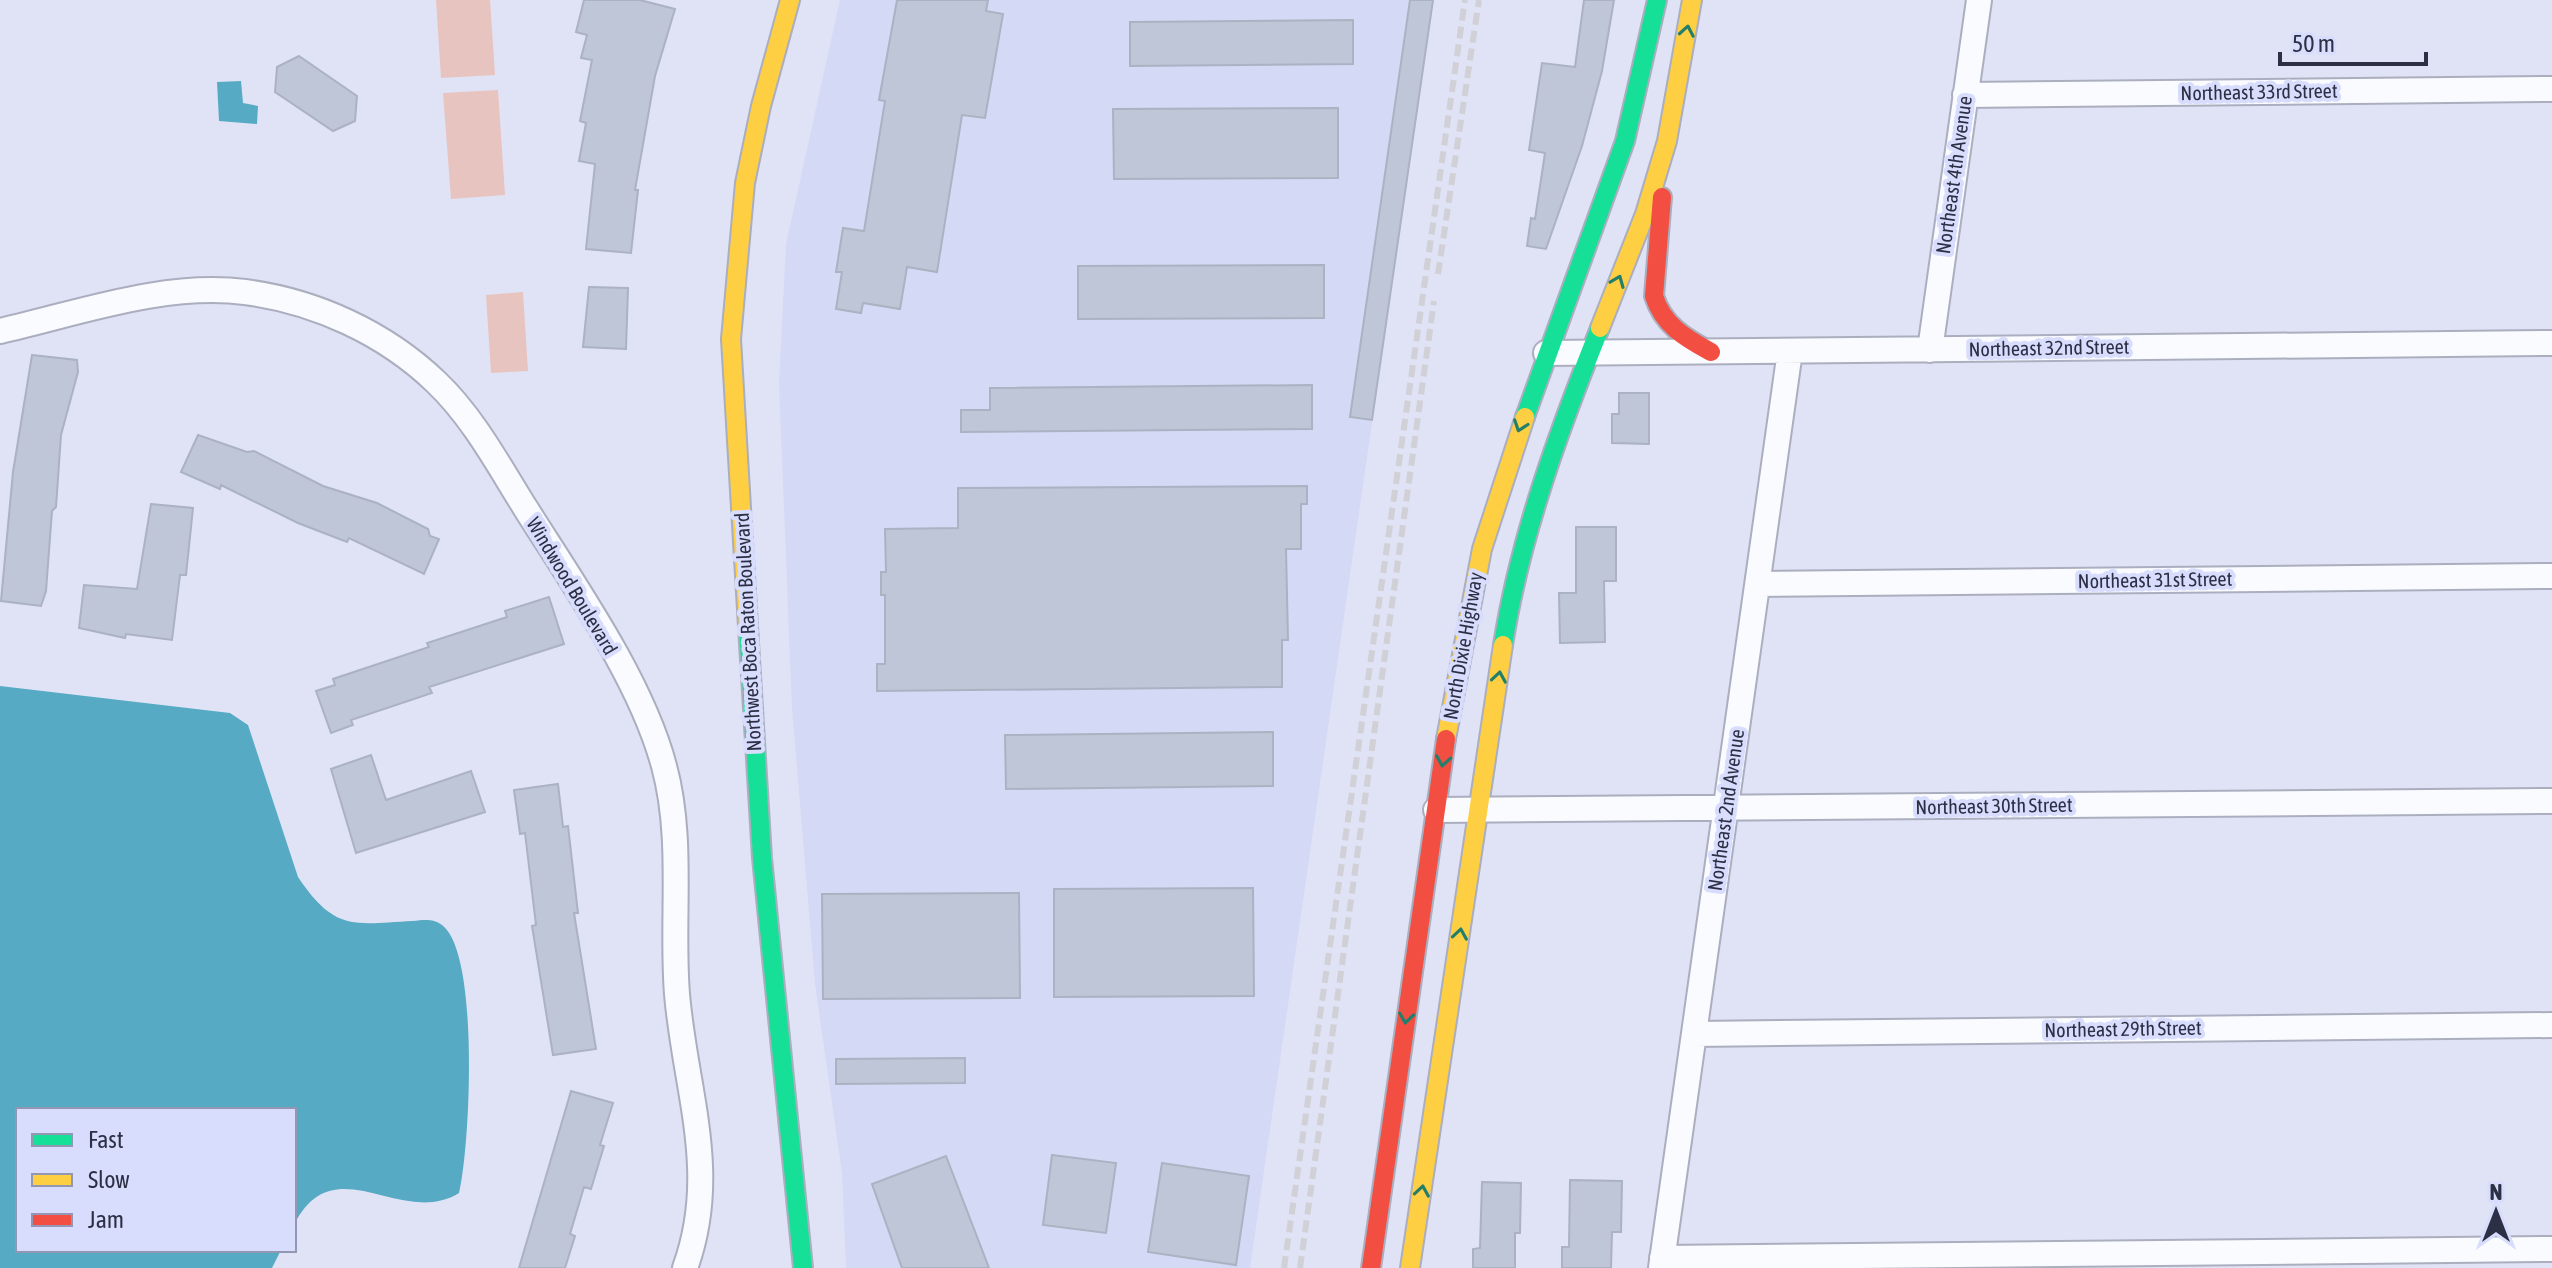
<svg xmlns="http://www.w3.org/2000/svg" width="2552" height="1268" viewBox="0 0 2552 1268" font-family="'Asap Condensed',sans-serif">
<rect width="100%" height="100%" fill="#e0e3f5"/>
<path fill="#d4d9f5" d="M840,0H1433L1250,1268H846L842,1173L815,984L792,708L779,383L786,244Z"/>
<path fill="#e8c4c0" d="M436,0H490L495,75L441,78Z
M498,90L505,195L451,199L443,93Z
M523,292L528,371L491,373L486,295Z"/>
<path fill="#57aac4" d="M241,81L243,103L258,106L257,124L219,121L217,82Z
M0,686L230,713L248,725L298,877C335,932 353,924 413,921C423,920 433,918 442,925C480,953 470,1148 459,1193C401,1229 334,1145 294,1225V1110H18V1250H281L272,1268H0Z"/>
<path fill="#bec6d7" stroke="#abb2c2" stroke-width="2" d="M584,0H640L675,9L655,76L635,190H638L631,253L586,249L595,164L579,161L586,123L580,121L592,60L581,58L587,35L576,32Z
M897,0H988L986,11L1003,14L985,118L962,115L937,272L907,267L900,309L863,303L861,313L836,309L842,272H836L843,228L864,231L885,101L879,100Z
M1410,0H1433L1372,420L1350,417Z
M1584,0H1614L1602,71L1582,146L1546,249L1527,246L1531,218L1535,219L1545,153L1529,150L1542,63L1575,67Z
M1353,20V64L1130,66V22Z
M299,56L357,96L355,121L333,131L275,92L277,67Z
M1338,108V178L1114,179L1113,109Z
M1324,265V318L1078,319V266Z
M589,287L628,288L626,349L583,347Z
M32,355L77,360L78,372L61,435L56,507L52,511L46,591L41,606L1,601L13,472Z
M1312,385V429L961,432V410H990V388Z
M1619,393H1649V444L1612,443V414H1619Z
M198,435L247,452L254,451L323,486L377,503L428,529L430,536L439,539L424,574L349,538L347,542L298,523L221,485L220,489L181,472Z
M1307,486V504H1301V549H1286L1288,640H1282V687L877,691V664H885V595H881V572H886L885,529L958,528V488Z
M151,504L193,508L186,575H180L172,640L126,634L125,638L79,628L84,585L137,589Z
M1576,527H1616V581H1604L1605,642L1560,643L1559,593H1576Z
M549,597L564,644L429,687L432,693L351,720L353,725L331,733L316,691L335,685L333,679L429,647L427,643L507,617L505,611Z
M1273,732V786L1006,789L1005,735Z
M371,755L386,800L471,771L485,812L356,853L331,769Z
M558,784L563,827L568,826L578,913H574L596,1049L553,1055L532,926L536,925L525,833L520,834L514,790Z
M1253,888L1254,996L1054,997V889Z
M1019,893L1020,998L823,999L822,894Z
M965,1058V1083L836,1084V1059Z
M571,1091L613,1103L600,1145L604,1146L591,1189L584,1187L570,1234L575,1236L565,1268H519Z
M1052,1155L1116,1163L1106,1233L1043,1225Z
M946,1156L989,1268H902L872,1184Z
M1162,1163L1249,1176L1236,1265L1148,1252Z
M1570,1180L1622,1181L1621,1232H1612L1611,1268H1562V1247H1569Z
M1482,1182L1521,1183L1520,1233H1515V1268H1473V1249L1480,1248Z"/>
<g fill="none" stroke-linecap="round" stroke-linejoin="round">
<g stroke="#abaebf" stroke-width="28">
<path id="street" d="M1965,95L2552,89
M0,331C79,313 164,282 245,292C315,301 385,333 436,382C473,417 499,466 526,509C574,585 641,680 664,766C684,839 671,919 677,994C685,1090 720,1172 685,1268
M1930,350L1979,0
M1546,353L2552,343
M1758,584L2552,576
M1436,810L2552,801
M1694,1034L2552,1025
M1662,1258L2552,1249
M1661,1268L1790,351"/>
</g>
<g stroke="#abaebf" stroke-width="22">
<path id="fast" d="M1525,417L1625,141L1657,0
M748,626L762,858L803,1268
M1503,645C1520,536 1559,430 1600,328"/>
</g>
<g stroke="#abaebf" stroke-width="22">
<path id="slow" d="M1600,328L1645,214L1667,141L1692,0
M748,626L731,339L745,183L761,106L790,0
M1446,739L1482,549L1525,417
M1410,1268L1503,645"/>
</g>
<g stroke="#abaebf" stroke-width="22">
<path id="jam" d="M1662,197L1654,296C1663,325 1685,338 1711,352
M1371,1268L1446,739"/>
</g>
<use href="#street" stroke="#fafbfe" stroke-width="24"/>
<use href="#fast" stroke="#16e098" stroke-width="18"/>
<use href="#slow" stroke="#ffcf43" stroke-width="18"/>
<use href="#jam" stroke="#f24e42" stroke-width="18"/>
<path stroke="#d0d0d6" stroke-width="6" stroke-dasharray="12 6" stroke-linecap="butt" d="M1438,274L1479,0
M1284,1268L1465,0
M1300,1268L1434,301"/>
</g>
<defs><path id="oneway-chevron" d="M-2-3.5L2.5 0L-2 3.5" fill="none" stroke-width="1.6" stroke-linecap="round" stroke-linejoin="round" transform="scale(2)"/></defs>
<g stroke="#237f6a">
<use href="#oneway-chevron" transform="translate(1687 31) rotate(-80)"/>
<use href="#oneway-chevron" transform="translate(1618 281) rotate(-68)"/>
<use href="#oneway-chevron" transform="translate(1520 426) rotate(109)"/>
<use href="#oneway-chevron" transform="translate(1499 677) rotate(-81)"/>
<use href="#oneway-chevron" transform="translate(1443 761) rotate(99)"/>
<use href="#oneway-chevron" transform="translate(1460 934) rotate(-81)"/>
<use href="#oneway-chevron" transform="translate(1406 1018) rotate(98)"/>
<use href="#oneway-chevron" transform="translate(1422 1191) rotate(-81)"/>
</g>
<g text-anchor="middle" stroke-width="8" stroke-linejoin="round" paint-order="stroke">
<g font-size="20" fill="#2d2f44" stroke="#d8ddfd">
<text transform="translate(2259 92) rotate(-1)" y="7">Northeast 33rd Street</text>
<text transform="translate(1954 175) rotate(-82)" y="7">Northeast 4th Avenue</text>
<text transform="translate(2049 348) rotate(-1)" y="7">Northeast 32nd Street</text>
<text transform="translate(2155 580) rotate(-1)" y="7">Northeast 31st Street</text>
<text transform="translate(572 586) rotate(59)" y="7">Windwood Boulevard</text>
<text transform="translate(748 632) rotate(-93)" y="7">Northwest Boca Raton Boulevard</text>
<text transform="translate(1463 646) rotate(-80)" y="7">North Dixie Highway</text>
<text transform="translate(1994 806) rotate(-1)" y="7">Northeast 30th Street</text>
<text transform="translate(1726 810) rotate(-82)" y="7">Northeast 2nd Avenue</text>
<text transform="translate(2123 1029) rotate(-1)" y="7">Northeast 29th Street</text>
</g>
</g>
<rect x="16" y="1108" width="280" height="144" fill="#d8ddfd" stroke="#9497b3" stroke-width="2"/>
<rect x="32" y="1134" width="40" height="12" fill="#16e098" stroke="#9497b3" stroke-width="2"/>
<text x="88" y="1148" font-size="24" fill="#2d2f44">Fast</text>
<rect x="32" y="1174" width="40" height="12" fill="#ffcf43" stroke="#9497b3" stroke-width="2"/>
<text x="88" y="1188" font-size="24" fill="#2d2f44">Slow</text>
<rect x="32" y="1214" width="40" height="12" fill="#f24e42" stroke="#9497b3" stroke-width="2"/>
<text x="88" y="1228" font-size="24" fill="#2d2f44">Jam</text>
<g transform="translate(2496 1212)" stroke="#d8ddfd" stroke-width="6" paint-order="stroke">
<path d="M0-6L14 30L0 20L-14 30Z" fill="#2d2f44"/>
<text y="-12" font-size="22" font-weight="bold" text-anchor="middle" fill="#2d2f44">N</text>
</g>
<path d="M2280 52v12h146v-12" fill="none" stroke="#2d2f44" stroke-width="4"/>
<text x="2292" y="52" font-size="24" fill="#2d2f44" stroke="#d8ddfd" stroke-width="6" paint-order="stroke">50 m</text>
</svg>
